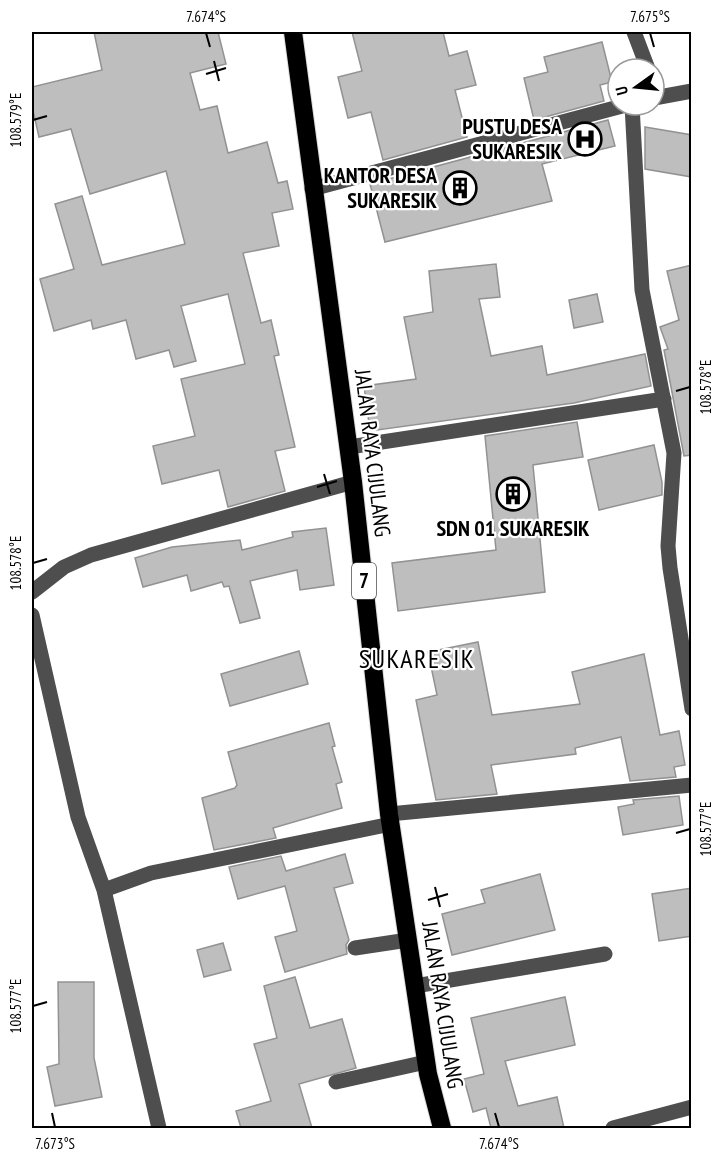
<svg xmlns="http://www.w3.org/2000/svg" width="723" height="1160" viewBox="0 0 723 1160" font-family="'PT Sans Narrow',sans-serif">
<rect width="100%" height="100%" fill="#fff"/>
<path fill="#bebebe" stroke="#929292" stroke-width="1.5" d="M94,32H218L226,64L190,73L200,110L217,106L228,153L267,142L278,183L287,181L293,209L272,213L279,246L243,253L261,323L271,320L279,355L274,356L295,447L275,451L285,491L228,507L219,470L162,484L153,446L195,436L181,379L245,364L228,294L181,306L196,361L174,367L169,350L136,359L126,320L93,329L91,320L54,331L40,279L74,269L55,204L82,196L102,265L185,244L166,171L90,194L71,129L39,137L32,106V87L102,70Z
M352,32H443L449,56L467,51L476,85L455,90L467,137L383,160L371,112L348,118L338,77L362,71Z
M602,42L612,82L600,85L604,101L534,120L524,78L548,72L544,57Z
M608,120L615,146L542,164L552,201L385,242L370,184Z
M645,127L692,135V177L645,169Z
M496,264L500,297L479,299L491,356L542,346L547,375L645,354L651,386L574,403L370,431L364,386L416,379L404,317L433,312L429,271Z
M692,265V455L684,456L664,350L668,349L660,327L679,320L667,271Z
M597,294L603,322L574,328L569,300Z
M577,422L583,457L533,465L545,592L398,611L392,563L496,550L485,436Z
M654,445L662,482V495L599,510L588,460Z
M326,528L334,585L300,590L297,570L250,581L260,618L240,623L229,586L224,587L222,582L191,591L187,575L143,587L135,558L172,547L240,540L242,550L293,537L292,532Z
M478,642L492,715L580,704L572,672L644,654L660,735L679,731L685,765L674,767L676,777L630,781L621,737L575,748L576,754L491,765L497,794L436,800L416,700L437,695L428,652Z
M299,651L308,684L230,706L221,674Z
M329,723L335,746L332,747L342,782L336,784L342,808L273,828L276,838L214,850L202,798L235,788L237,785L228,752Z
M679,796L683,825L623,835L618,807L634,804L633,800Z
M345,854L353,883L334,888L349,940L346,945L347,954L285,972L275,937L297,931L285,886L238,899L229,867L281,856L286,871Z
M540,874L555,930L452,955L442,914L485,903L481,890Z
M692,888V936L659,941L652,894Z
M223,943L231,970L204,977L197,950Z
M295,977L310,1028L342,1019L356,1068L299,1084L312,1128H241L236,1111L271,1101L254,1044L277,1038L264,986Z
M58,982H94V1058L102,1097L55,1106L47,1067L59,1064Z
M565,997L575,1045L505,1061L518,1106L557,1097L564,1128H491L486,1108L473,1112L464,1079L484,1074L471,1018Z"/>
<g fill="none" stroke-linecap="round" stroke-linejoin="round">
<g stroke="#dbdbdb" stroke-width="20">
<path id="highway" d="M293,32L353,482L389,814L428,1074L442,1128"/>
</g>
<path stroke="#4e4e4e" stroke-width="15" d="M634,32L648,69
M654,98L692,91
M632,105L642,290L674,453L668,546L670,568L692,709
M312,189L626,105
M349,447L664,399
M32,592L64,567L91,555L353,482
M32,615L78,817L104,890L159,1128
M389,814L692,785
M104,890L151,873L391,824
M355,948L408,940
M415,986L605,954
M336,1082L426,1062
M613,1128L692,1107"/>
<use href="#highway" stroke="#000" stroke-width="18"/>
</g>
<path fill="none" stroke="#000" stroke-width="2" d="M206,33L210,47M650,33L654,47M214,61L219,81M206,74L226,68M33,120L47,116M676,391L690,387M324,474L330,494M317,487L337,481M33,563L47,559M676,833L690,829M435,887L440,907M428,900L448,894M33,1006L47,1002M52,1113L55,1127M495,1113L499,1127"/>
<defs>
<g id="hospital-ring" transform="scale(1.725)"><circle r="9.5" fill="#fff" stroke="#000" stroke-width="1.5"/><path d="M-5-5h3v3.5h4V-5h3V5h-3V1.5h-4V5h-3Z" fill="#000"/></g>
<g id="building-ring" transform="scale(1.725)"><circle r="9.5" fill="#fff" stroke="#000" stroke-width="1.5"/><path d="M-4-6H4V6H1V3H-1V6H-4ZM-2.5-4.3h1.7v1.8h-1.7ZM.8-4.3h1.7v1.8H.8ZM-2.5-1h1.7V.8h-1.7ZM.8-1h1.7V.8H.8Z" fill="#000"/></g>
</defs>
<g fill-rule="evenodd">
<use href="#hospital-ring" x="585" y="139"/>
<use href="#building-ring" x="460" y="188"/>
<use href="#building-ring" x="513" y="494"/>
</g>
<g text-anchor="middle" stroke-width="4.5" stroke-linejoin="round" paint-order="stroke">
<rect fill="#fff" stroke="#4c4c4c" stroke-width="1.5" x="352" y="563" width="24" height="36" rx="4.5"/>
<g font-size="21" font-weight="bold" fill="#000">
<text x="364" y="588">7</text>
</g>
<g font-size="22" font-weight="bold" fill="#000" stroke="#fff" text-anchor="end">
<text x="562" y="134">PUSTU DESA<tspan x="562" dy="25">SUKARESIK</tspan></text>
<text x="437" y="183">KANTOR DESA<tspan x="437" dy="25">SUKARESIK</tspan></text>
<text x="513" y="536" text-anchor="middle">SDN 01 SUKARESIK</text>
</g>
<g font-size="22" fill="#000" stroke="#fff">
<text transform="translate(373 453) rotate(83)" y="8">JALAN RAYA CIJULANG</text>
<text transform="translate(443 1005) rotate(81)" y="8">JALAN RAYA CIJULANG</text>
</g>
<g font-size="26" letter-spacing="1.5" fill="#000" stroke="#fff">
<text x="417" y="668">SUKARESIK</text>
</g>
</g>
<rect width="723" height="1160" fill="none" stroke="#ffffff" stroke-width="66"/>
<g transform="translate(636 87) rotate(255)"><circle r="28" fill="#ffffff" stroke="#999999" stroke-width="1.5"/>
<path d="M0-4.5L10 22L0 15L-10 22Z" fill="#000000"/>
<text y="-9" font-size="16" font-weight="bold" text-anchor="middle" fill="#000000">U</text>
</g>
<rect x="33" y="33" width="657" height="1094" fill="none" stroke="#000" stroke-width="2"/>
<g font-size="15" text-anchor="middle" fill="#000">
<text x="206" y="22">7.674°S</text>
<text x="650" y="22">7.675°S</text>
<text transform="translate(16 120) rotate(-90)" y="5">108.579°E</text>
<text transform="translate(706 387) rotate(-90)" y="5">108.578°E</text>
<text transform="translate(16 563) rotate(-90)" y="5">108.578°E</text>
<text transform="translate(706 829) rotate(-90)" y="5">108.577°E</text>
<text transform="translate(16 1006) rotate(-90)" y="5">108.577°E</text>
<text x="55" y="1149">7.673°S</text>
<text x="499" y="1149">7.674°S</text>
</g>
</svg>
